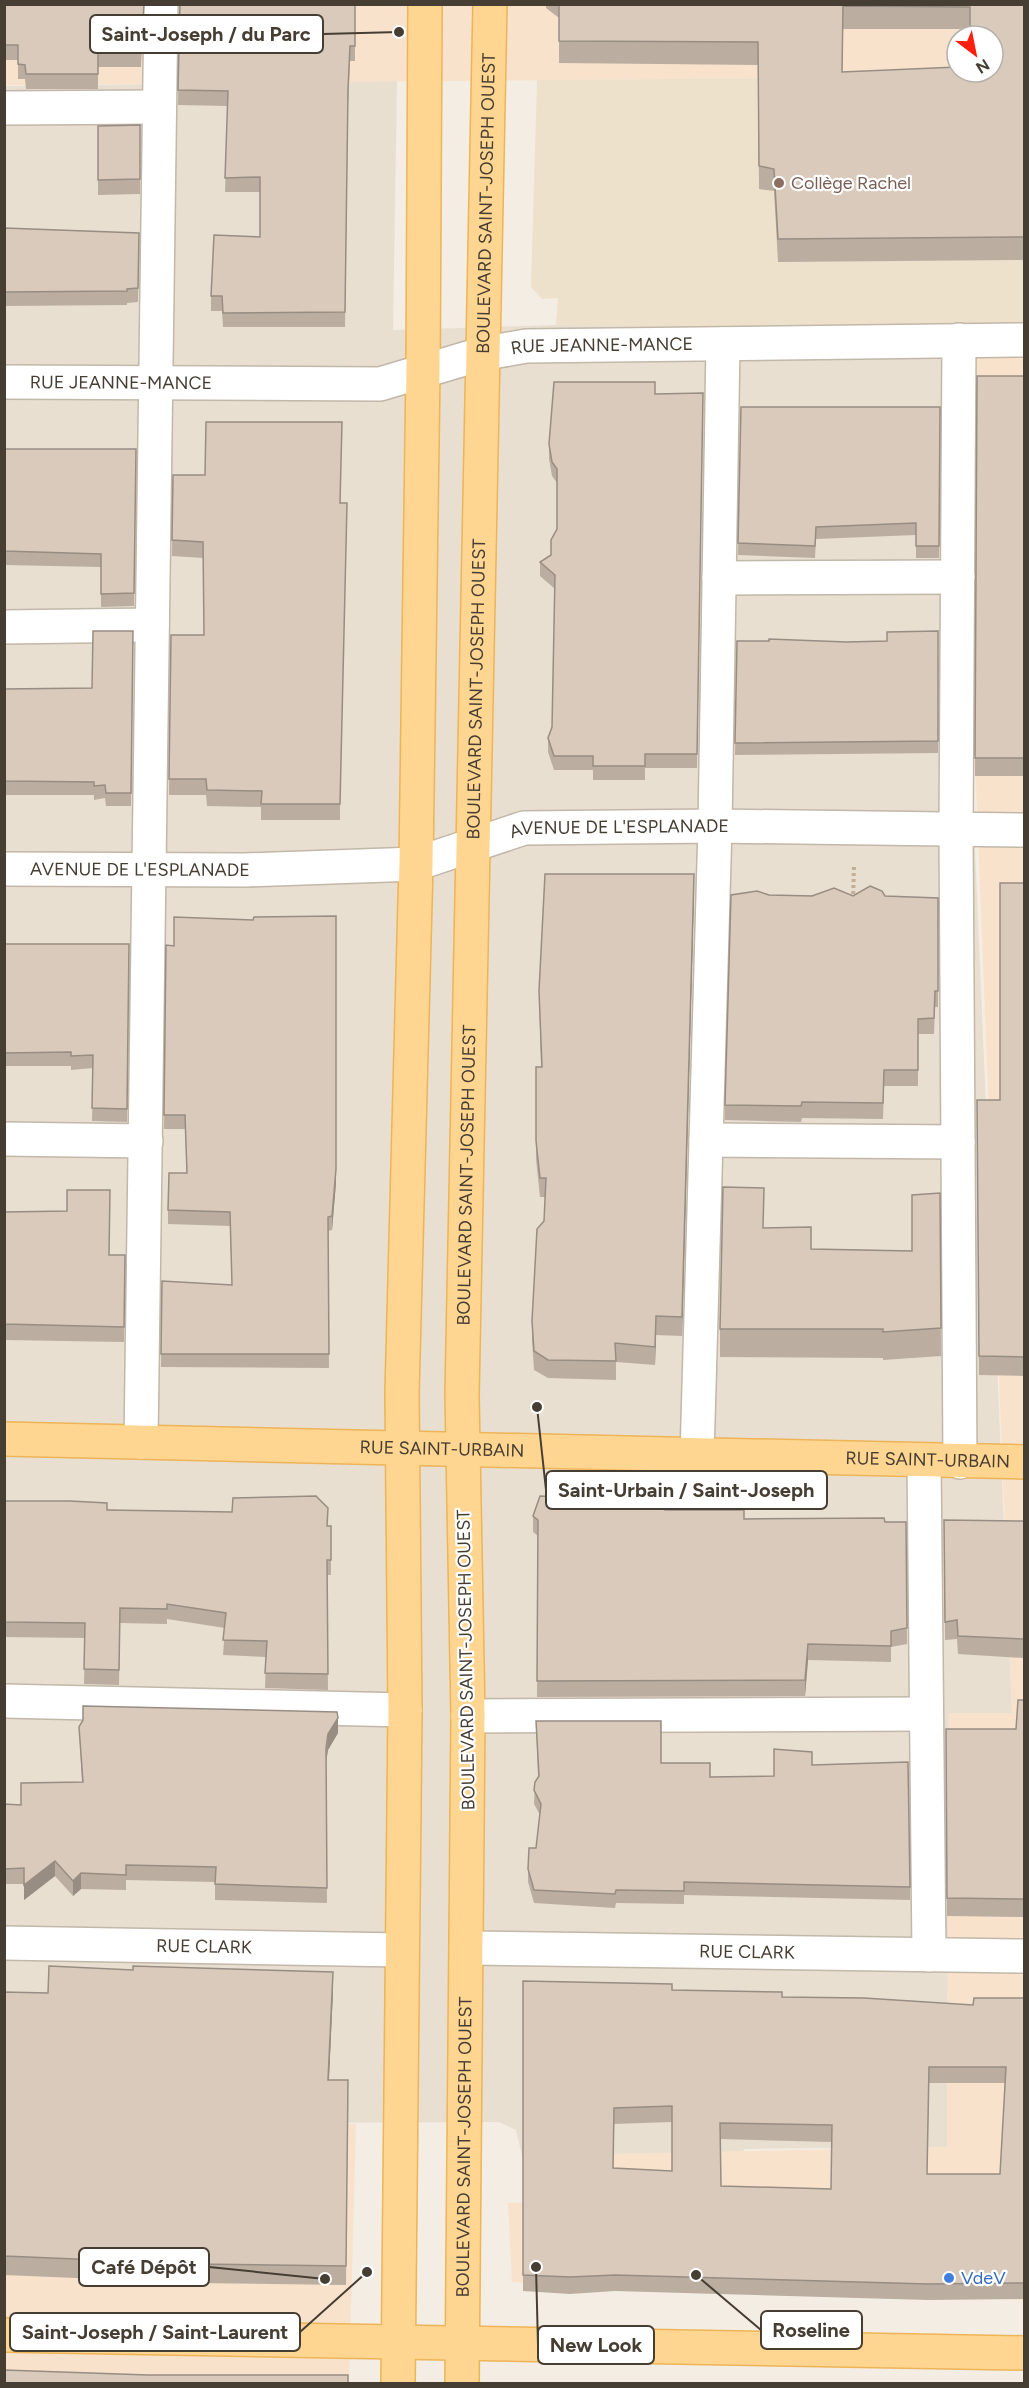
<svg xmlns="http://www.w3.org/2000/svg" width="1029" height="2388" viewBox="0 0 1029 2388" font-family="Figtree,sans-serif">
<rect width="100%" height="100%" fill="#f3ede3"/>
<path fill="#e8dfd1" d="M397,81L393,330L952,313L1012,1713H949L947,2147L744,2149L716,2294L553,2288L516,2130L499,2122L5,2124L4,86Z"/>
<path fill="#f8e2cc" fill-rule="evenodd" d="M4,5H1024V76L5,85ZM957,36H993V72H957Z
M1024,334V2300L512,2282L508,2203L588,2201L598,2154L947,2147L949,1713H1012L959,341Z
M5,2124H356L349,2383L5,2384Z"/>
<path fill="#eee1cc" d="M1024,76V334L556,325L558,298L542,299L531,287L537,80Z"/>
<g fill="none" stroke-linecap="round" stroke-linejoin="round">
<g stroke="#c2b7a8" stroke-width="36">
<g id="minor">
<path d="M4,108L159,107"/>
<path d="M959,340L956,830L960,1462"/>
<path id="s1" d="M4,382L380,384L481,354L526,346L1024,340"/>
<path d="M719,578L958,577"/>
<path d="M4,627L152,625"/>
<path id="s2" d="M4,869L245,870L416,864L524,828L715,826L1024,830"/>
<path d="M4,1139L146,1141"/>
<path d="M706,1140L958,1142"/>
<path d="M141,1442L161,4"/>
<path d="M697,1456L715,826L723,344"/>
<path d="M924,1461L929,1955"/>
<path d="M4,1701L405,1710"/>
<path d="M468,1716L926,1714"/>
<path id="s3" d="M4,1943L401,1950"/>
<path id="s4" d="M468,1948L1024,1956"/>
</g>
</g>
<g stroke="#eeb457" stroke-width="36">
<g id="major">
<path id="s5" d="M4,1439L1024,1462"/>
<path d="M4,2335L1024,2353"/>
<path d="M398,2384L405,1710L402,1393L416,864L423,371L425,4"/>
<path id="s6" d="M462,2384L468,1716L462,1395L490,4"/>
</g>
</g>
<path stroke="#c2af95" stroke-width="4" stroke-dasharray="3 3" stroke-linecap="butt" d="M853,900L854,866"/>
<use href="#minor" stroke="#fff" stroke-width="33"/>
<use href="#major" stroke="#ffd691" stroke-width="33"/>
</g>
<path fill="#bbaea1" fill-rule="evenodd" d="M4,4H144L141,67H98V89H26L25,79H18V60H4Z
M180,4H355V61H350L348,105L345,327H223L222,311H211V296L260,237V192H225L228,106L178,105Z
M546,4H1024V260L778,262L774,191L759,189L758,65L559,63V18L546,8ZM843,29H970L993,72H842Z
M140,125V194L98,195V126Z
M4,228L139,233L138,302L127,303V305L4,306Z
M977,376H1024V776H975Z
M703,393L697,768H645V780H593V770H554L548,752V738L552,727L555,589L540,576V562L551,555V540L557,529V483L552,476L549,459V444L655,394Z
M741,407H940L939,558H916V535L816,539L815,558L738,555Z
M4,449H136L134,606L101,607V567L4,565Z
M173,475L341,503L340,820H261V807L207,806L206,795H169L171,635H204L203,558L172,556Z
M133,631L131,806H106L105,798L94,800V795H4V689L92,688Z
M938,631V753L735,755L737,641L847,642L887,641Z
M1024,883V1376L979,1375L977,1100H1000Z
M694,892L682,1336L656,1335L655,1365L616,1362V1380L548,1378L534,1370L532,1340V1321L544,1221L545,1197H540L536,1159V1067H541L539,991Z
M769,895L938,898V1007H935L934,1034H918V1086H884L883,1119L802,1118L801,1122L725,1120V1105Z
M4,944H129L127,1122L92,1121L93,1068L71,1070V1066H4Z
M166,945L336,1183L332,1230L328,1231L329,1368L161,1367L162,1281L232,1285L230,1226L168,1224V1210L187,1173L185,1129H164Z
M940,1193L941,1356L883,1360V1358L720,1357V1329L764,1228L811,1249L912,1251Z
M4,1212L109,1255H125L124,1342L4,1340Z
M4,1501L331,1526V1575H327L328,1690L265,1688L266,1657L223,1655L225,1628L167,1619V1624L120,1623L119,1685L84,1684L85,1638L4,1637Z
M665,1510L744,1519L906,1522L907,1644L891,1647V1662L808,1660L805,1696L537,1697L538,1536L533,1532V1516Z
M944,1520L1024,1521V1658L958,1654L957,1639L945,1640Z
M1024,1700V1917L947,1916L946,1729H1016Z
M536,1721L661,1763L710,1777L774,1776L812,1765L910,1887V1900L684,1895V1904L616,1903L615,1908L534,1903L528,1882V1869L536,1848L540,1815L534,1804L535,1782L538,1777Z
M79,1727L338,1733L328,1750L326,1762L327,1903L215,1900V1882L126,1880V1890L81,1889L73,1896L55,1876L24,1900V1884H4V1804L21,1805L82,1782Z
M523,1981L782,1997L973,2005L1024,1998V2299L928,2300L615,2291L570,2294L523,2291ZM929,2083H1005L1000,2174H927ZM672,2122V2171L613,2168L614,2124ZM720,2139L832,2142L831,2189L721,2186Z
M333,1991L329,2080H348L346,2285L195,2283L4,2275V1992L48,1993Z"/>
<path fill="#988d83" d="M694,874V892L682,1336V1317Z
M336,916V1183L332,1230V1216Z
M656,1316V1335L655,1365V1347Z
M808,1644V1660L805,1696V1680Z
M338,1718V1733L328,1750L326,1763L328,1734Z
M55,1861V1876L24,1900V1885Z
M81,1873V1889L73,1896V1881Z
M333,1972V1991L328,2099V2080Z"/>
<path fill="#d9cabb" stroke="#988d83" stroke-width="1.5" fill-rule="evenodd" d="M4,4H144L141,53L98,52V74H26L25,65L18,64V45H4Z
M180,4H355V46H350L348,90L345,312L223,313L222,296H211L214,235L260,237V177L225,178L228,91L178,90Z
M559,4H1024V237L778,239L774,169L759,166L758,42L559,41ZM843,6L970,7V36H993V72H957V67L842,72Z
M140,125V179L98,180V126Z
M4,228L139,233L138,288L127,289V291L4,292Z
M977,376H1024V758H975Z
M554,382H655V394L703,393L697,754H645V766H593V756H554L548,738L552,727L555,575L540,562L551,555V540L557,529V469L552,462L549,444Z
M741,407H940L939,546H916V523L816,527L815,546L738,543Z
M206,422H342L340,503H347L340,804H261L262,791L207,790L206,779H169L171,635H204L203,542L172,540L173,475H205Z
M4,449H136L134,593L101,594V554L4,551Z
M93,631H133L131,793H106L105,785L94,786V782L4,781V689L92,688Z
M938,631V741L735,743L737,641H769V639L847,642L887,641V632Z
M545,874H694L682,1317L656,1316L655,1347L615,1343L616,1361L548,1360L534,1351L532,1321L537,1229L544,1221L546,1178H540L536,1141V1067H542L539,991Z
M1000,883H1024V1357L979,1356L977,1100H1000Z
M870,886L882,891L885,896L938,898V991H935L934,1018L918,1019V1070H884L883,1103L802,1102L801,1106L725,1105L731,895L757,891L769,895L812,896L834,888L853,896Z
M336,916V1169L332,1216L328,1217L329,1354H161L162,1281L232,1285L230,1212L168,1210L169,1173H187L185,1115H164L166,945L174,946V917L253,920L254,917Z
M4,944H129L127,1109L92,1108L93,1055L71,1056V1052L4,1053Z
M723,1187L764,1188L763,1228L811,1227V1249L912,1251V1195L940,1193L941,1328L883,1332V1329H720Z
M67,1190H110L109,1255H125L124,1327L4,1324V1212L67,1211Z
M316,1496L328,1508L327,1526H331V1560H327L328,1674L265,1673L267,1641L223,1640L226,1613L167,1604V1609L120,1608L119,1670L84,1669L85,1623L4,1622V1501H70L107,1503V1510L232,1512L233,1498Z
M540,1496L665,1502V1510H744V1519L884,1518L885,1522H906L907,1628L891,1631V1646L808,1644L805,1680L537,1681L538,1520L533,1516Z
M944,1520L1024,1521V1639L958,1636L957,1620L945,1622Z
M1018,1700H1024V1899L947,1898L946,1729H1016Z
M83,1706L337,1712L338,1718L328,1734L326,1748L327,1888L215,1884L216,1867L126,1865V1875L81,1873L73,1881L55,1861L24,1885V1868L4,1869V1804L21,1805V1783L83,1782L79,1727L83,1720Z
M536,1721H661V1763H710V1777L774,1776V1749L812,1752V1765L908,1762L910,1887L684,1882V1891L616,1890L615,1894L534,1890L528,1869L529,1848H536L541,1804L534,1790L535,1782L539,1776Z
M49,1966L133,1970V1966L333,1972L328,2080H348L346,2266L195,2264L4,2256V1992L48,1993Z
M523,1981L672,1984V1990L782,1992V1997L864,1998L973,2005L974,1998H1024V2283L928,2284L615,2275L570,2277L523,2275ZM929,2067H1006L1000,2174H927ZM672,2106V2171L613,2168L614,2108ZM720,2123L832,2125L831,2189L721,2186Z
M4,2370L148,2375H348V2384H4Z"/>
<circle fill="#8d6e63" stroke="#fff" stroke-width="2" cx="779" cy="183" r="6"/>
<circle fill="#3f7fe0" stroke="#fff" stroke-width="2" cx="949" cy="2278" r="6"/>
<g text-anchor="middle" stroke-width="4.5" stroke-linejoin="round" paint-order="stroke">
<g font-size="18" fill="#785e54" stroke="#fff" text-anchor="start">
<text x="791" y="189">Collège Rachel</text>
</g>
<g font-size="18" fill="#463d33" stroke="#fff">
<text dy="6" stroke="none"><textPath href="#s6" startOffset="2181">BOULEVARD SAINT-JOSEPH OUEST</textPath></text>
<text dy="6" stroke="none"><textPath href="#s1" startOffset="603">RUE JEANNE-MANCE</textPath></text>
<text dy="6" stroke="none"><textPath href="#s1" startOffset="117">RUE JEANNE-MANCE</textPath></text>
<text dy="6" stroke="none"><textPath href="#s6" startOffset="1695">BOULEVARD SAINT-JOSEPH OUEST</textPath></text>
<text dy="6" stroke="none"><textPath href="#s2" startOffset="621">AVENUE DE L'ESPLANADE</textPath></text>
<text dy="6" stroke="none"><textPath href="#s2" startOffset="136">AVENUE DE L'ESPLANADE</textPath></text>
<text dy="6" stroke="none"><textPath href="#s6" startOffset="1209">BOULEVARD SAINT-JOSEPH OUEST</textPath></text>
<text dy="6" stroke="none"><textPath href="#s5" startOffset="438">RUE SAINT-URBAIN</textPath></text>
<text dy="6" stroke="none"><textPath href="#s5" startOffset="924">RUE SAINT-URBAIN</textPath></text>
<text transform="translate(466 1660) rotate(-91)" y="6">BOULEVARD SAINT-JOSEPH OUEST</text>
<text dy="6" stroke="none"><textPath href="#s3" startOffset="200">RUE CLARK</textPath></text>
<text dy="6" stroke="none"><textPath href="#s4" startOffset="279">RUE CLARK</textPath></text>
<text dy="6" stroke="none"><textPath href="#s6" startOffset="237">BOULEVARD SAINT-JOSEPH OUEST</textPath></text>
</g>
<g font-size="18" fill="#366cbe" stroke="#fff" text-anchor="start">
<text x="961" y="2284">VdeV</text>
</g>
</g>
<path fill="none" stroke="#463d33" stroke-width="2" d="M399 32L323 34M537 1407L546 1490M325 2279L209 2267M696 2275L761 2330M367 2272L300 2332M536 2267L538 2345"/>
<g fill="#463d33" stroke="#fff" stroke-width="2">
<circle cx="399" cy="32" r="6"/>
<circle cx="537" cy="1407" r="6"/>
<circle cx="325" cy="2279" r="6"/>
<circle cx="696" cy="2275" r="6"/>
<circle cx="367" cy="2272" r="6"/>
<circle cx="536" cy="2267" r="6"/>
</g>
<g fill="#fff" stroke="#463d33" stroke-width="2">
<rect x="90" y="15" width="233" height="38" rx="6"/>
<rect x="546" y="1471" width="281" height="38" rx="6"/>
<rect x="79" y="2248" width="130" height="38" rx="6"/>
<rect x="761" y="2311" width="101" height="38" rx="6"/>
<rect x="10" y="2313" width="290" height="38" rx="6"/>
<rect x="538" y="2326" width="116" height="38" rx="6"/>
</g>
<g font-size="20" text-anchor="middle" font-weight="bold" fill="#463d33">
<text x="206" y="41">Saint-Joseph / du Parc</text>
<text x="686" y="1497">Saint-Urbain / Saint-Joseph</text>
<text x="144" y="2274">Café Dépôt</text>
<text x="811" y="2337">Roseline</text>
<text x="155" y="2339">Saint-Joseph / Saint-Laurent</text>
<text x="596" y="2352">New Look</text>
</g>
<rect width="1029" height="2388" fill="none" stroke="#463d33" stroke-width="12"/>
<g transform="translate(975 54) rotate(148)"><circle r="28" fill="#ffffff" stroke="#b5b1ad" stroke-width="1.5"/>
<path d="M0-4.5L10 22L0 15L-10 22Z" fill="#ff1f0f"/>
<text y="-9" font-size="16" font-weight="bold" text-anchor="middle" fill="#463d33">N</text>
</g>
</svg>
